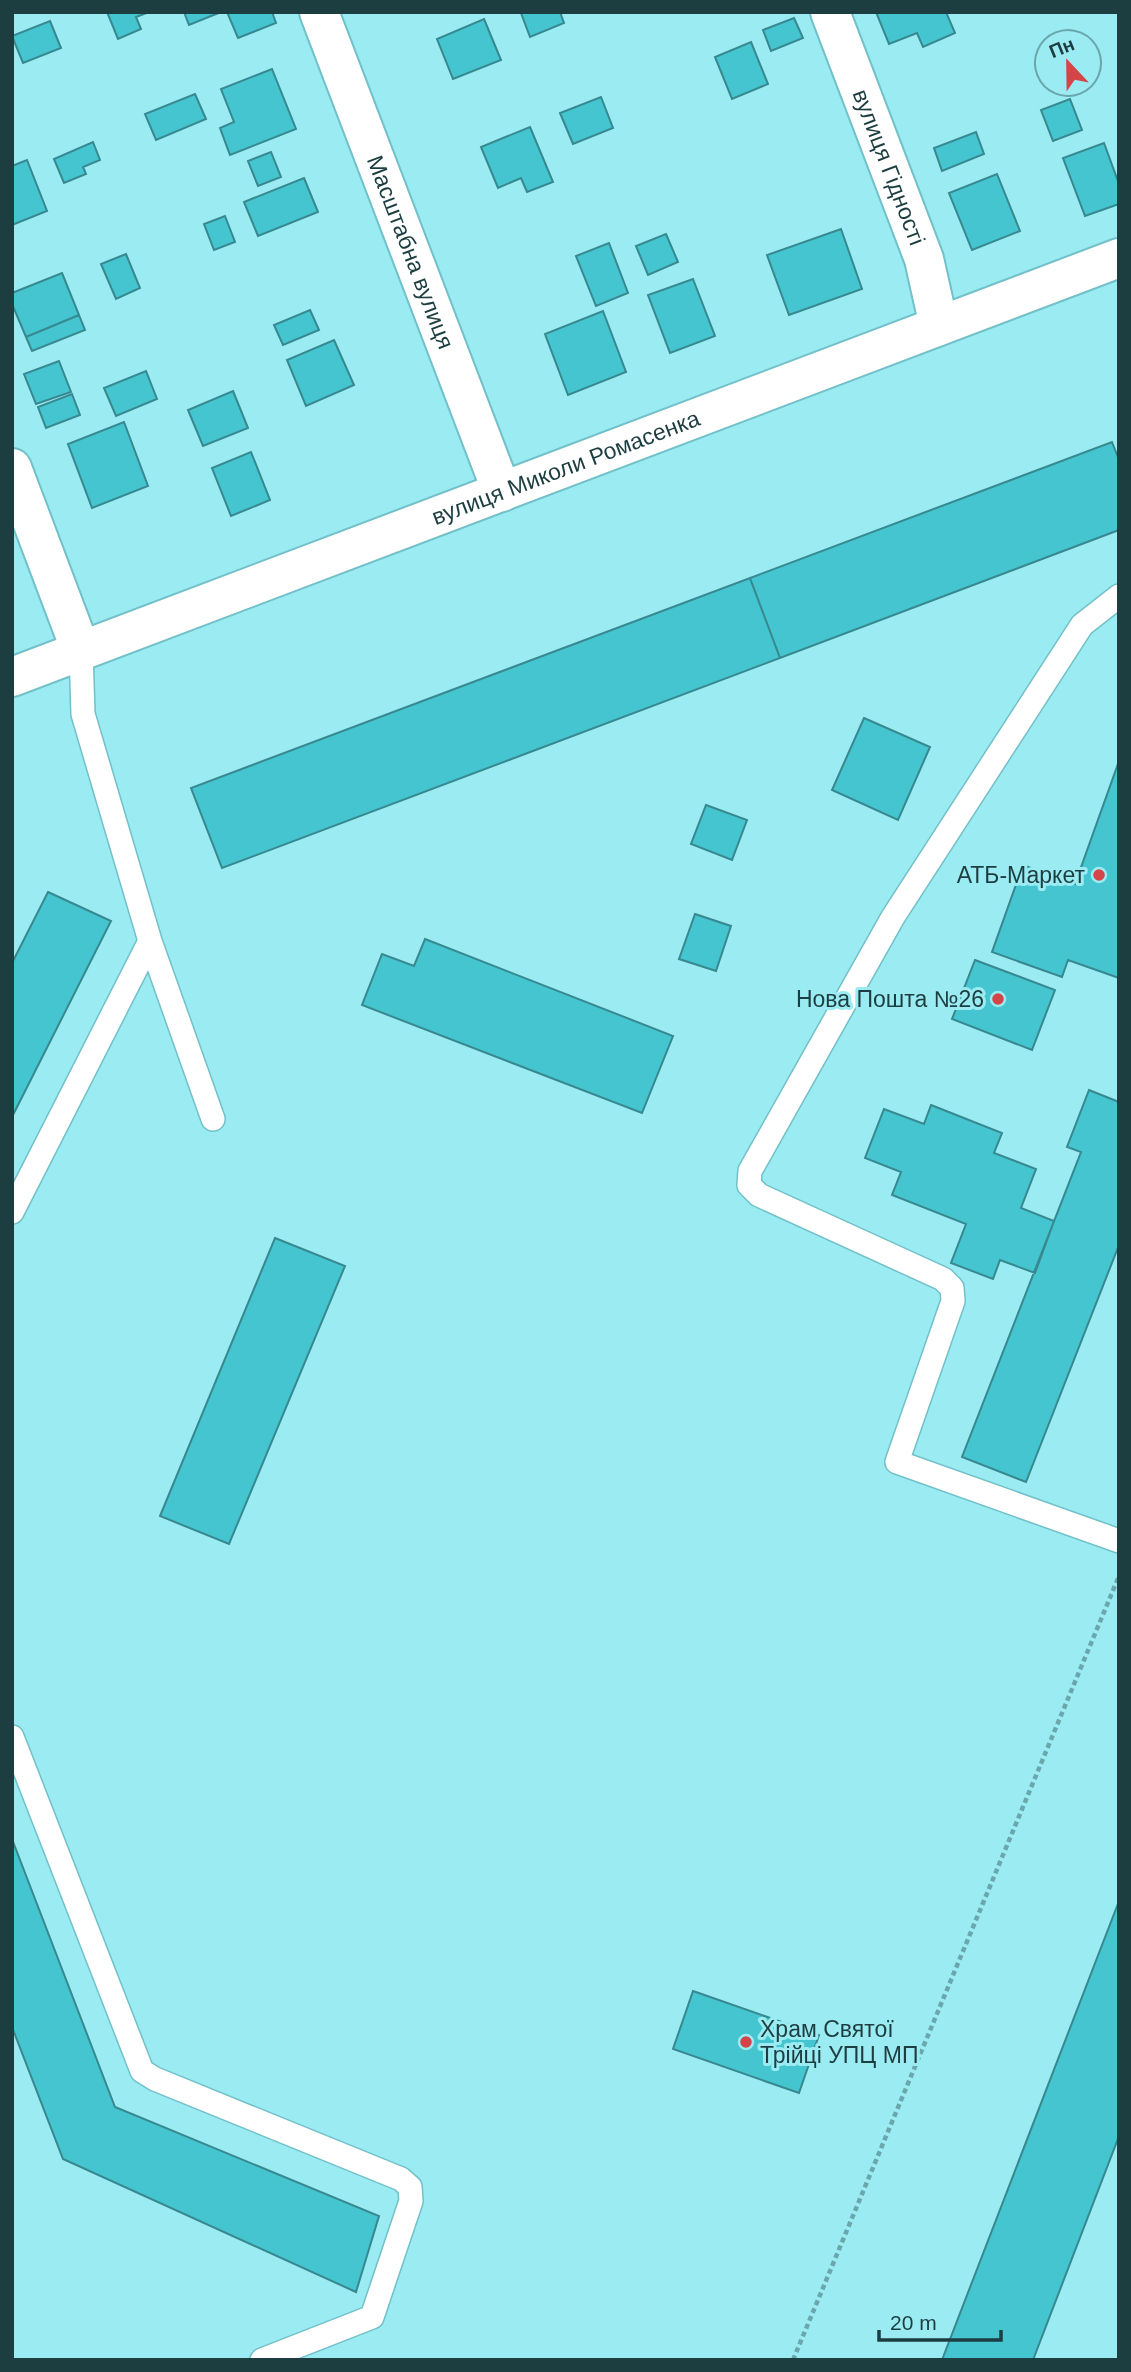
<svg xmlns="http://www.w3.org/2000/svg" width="1131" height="2372" viewBox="0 0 1131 2372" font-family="Helvetica,sans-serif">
<rect width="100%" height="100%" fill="#9bebf2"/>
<path fill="#44c5d0" stroke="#37888f" stroke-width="2" d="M107,12H149L136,17L141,29L118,39Z
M184,12H221L189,25Z
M227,12H272L276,23L238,38Z
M523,12H560L564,23L530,37L521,13Z
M876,12H946L955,33L923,47L917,33L889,44Z
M794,18L803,38L771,51L763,30Z
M484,19L501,60L453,79L437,39Z
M50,21L61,48L23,63L12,36Z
M751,42L768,84L732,99L715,57Z
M272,69L296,129L230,155L220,128L234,122L221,89Z
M195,94L206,119L156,140L145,114Z
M601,97L613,128L573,144L560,113Z
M1070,99L1082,130L1053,141L1041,110Z
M530,127L553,182L527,192L521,178L498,188L481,147Z
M976,132L984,154L942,171L934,148Z
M93,142L100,160L83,167L86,174L64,183L54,159Z
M1104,143L1119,184V204L1085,216L1063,158Z
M271,152L281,177L258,186L248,161Z
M27,160L47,211L12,225V166Z
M997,174L1020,231L972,250L949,193Z
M304,178L318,212L258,236L244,202Z
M225,216L235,242L214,250L204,224Z
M841,229L862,289L789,315L767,255Z
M666,234L678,262L648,275L636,246Z
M609,243L628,293L596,306L576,256Z
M126,254L140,288L116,299L101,264Z
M62,273L79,315L26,337L12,304V293Z
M693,279L715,336L670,353L648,295Z
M310,310L319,330L283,345L274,325Z
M603,311L626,372L568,395L545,334Z
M79,315L85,330L32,351L26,337Z
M334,340L354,385L306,406L287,360Z
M59,361L71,392L36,404L24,374Z
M146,371L157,399L116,416L104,388Z
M233,391L248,428L203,446L188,410Z
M72,394L80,415L46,428L38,407Z
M124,422L148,486L92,508L68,444Z
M1112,442L1119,460V530L780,658L750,578Z
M251,452L270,500L231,516L212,468Z
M750,578L780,658L222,868L191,788Z
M864,718L930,747L898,820L832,790Z
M1119,761V978L1068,960L1062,977L992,952L1023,865L1075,884Z
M706,805L747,820L732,860L691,844Z
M48,892L111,921L12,1117V963Z
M695,914L731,926L716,971L679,959Z
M425,939L673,1036L642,1113L362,1005L382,954L414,966Z
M975,960L1055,990L1032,1050L952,1019Z
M1089,1090L1119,1102V1245L1026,1482L962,1457L1081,1152L1067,1147Z
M931,1105L1002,1133L994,1153L1036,1169L1021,1208L1054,1221L1035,1273L1000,1260L993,1279L951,1263L966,1224L892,1195L901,1172L865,1158L884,1109L924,1124Z
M275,1238L345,1266L229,1544L160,1516Z
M12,1839L115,2107L379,2216L356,2292L63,2159L12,2027Z
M1119,1901V2136L1033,2360H942Z
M693,1991L819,2035L799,2093L673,2049Z"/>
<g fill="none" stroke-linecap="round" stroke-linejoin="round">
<g stroke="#72c0c8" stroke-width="26">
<path id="lane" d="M1119,596L1082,625L893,917L750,1171L749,1185L759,1195L943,1279L952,1288L953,1301L897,1462L1119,1541
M81,651L83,714L150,941L213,1119
M12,1212L150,941
M12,1737L142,2071L155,2079L401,2179L410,2187L411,2201L372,2317L262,2360"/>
</g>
<g stroke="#72c0c8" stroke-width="42">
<g id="street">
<path id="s1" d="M319,12L502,492"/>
<path id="s2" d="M830,12L924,259L939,326"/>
<path d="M12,468L81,651"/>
</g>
</g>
<g stroke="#72c0c8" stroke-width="42">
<g id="secondary">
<path id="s3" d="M12,677L1119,258"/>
</g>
</g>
<path stroke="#6aa7ad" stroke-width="4.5" stroke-dasharray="5 3.5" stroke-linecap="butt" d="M793,2360L1119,1576"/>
<use href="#lane" stroke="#fff" stroke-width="23"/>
<use href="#street" stroke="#fff" stroke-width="38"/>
<use href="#secondary" stroke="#fff" stroke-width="38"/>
</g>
<g fill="#d44548" stroke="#9bebf2" stroke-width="2.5">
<circle cx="1099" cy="875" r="7"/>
<circle cx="998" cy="999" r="7"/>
<circle cx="746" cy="2042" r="7"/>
</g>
<g text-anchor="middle" stroke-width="6" stroke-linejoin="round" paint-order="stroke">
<g font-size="23" fill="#1d3e41" stroke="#9bebf2">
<text dy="8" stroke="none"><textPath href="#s2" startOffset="166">вулиця Гідності</textPath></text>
<text dy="8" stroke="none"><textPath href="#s1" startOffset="257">Масштабна вулиця</textPath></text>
<text dy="8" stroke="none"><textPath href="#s3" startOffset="592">вулиця Миколи Ромасенка</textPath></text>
</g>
<g font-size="23" fill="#1d3e41" stroke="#9bebf2" text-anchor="end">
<text x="1085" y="883">АТБ-Маркет</text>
<text x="984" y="1007">Нова Пошта №26</text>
<text x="760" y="2037" text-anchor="start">Храм Святої<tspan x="760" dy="26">Трійці УПЦ МП</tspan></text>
</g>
</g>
<rect width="1131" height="2372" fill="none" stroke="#1d3e41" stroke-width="28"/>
<g transform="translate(1068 63) rotate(338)"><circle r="33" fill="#9bebf2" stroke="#69a6ab" stroke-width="2"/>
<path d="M0-5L12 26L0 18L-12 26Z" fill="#d44548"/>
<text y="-10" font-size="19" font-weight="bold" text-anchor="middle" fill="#1d3e41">Пн</text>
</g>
<path d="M879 2330v10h122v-10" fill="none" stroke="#1d3e41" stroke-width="3.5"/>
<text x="890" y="2330" font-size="21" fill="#1d3e41" stroke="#9bebf2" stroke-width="5" paint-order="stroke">20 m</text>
</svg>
